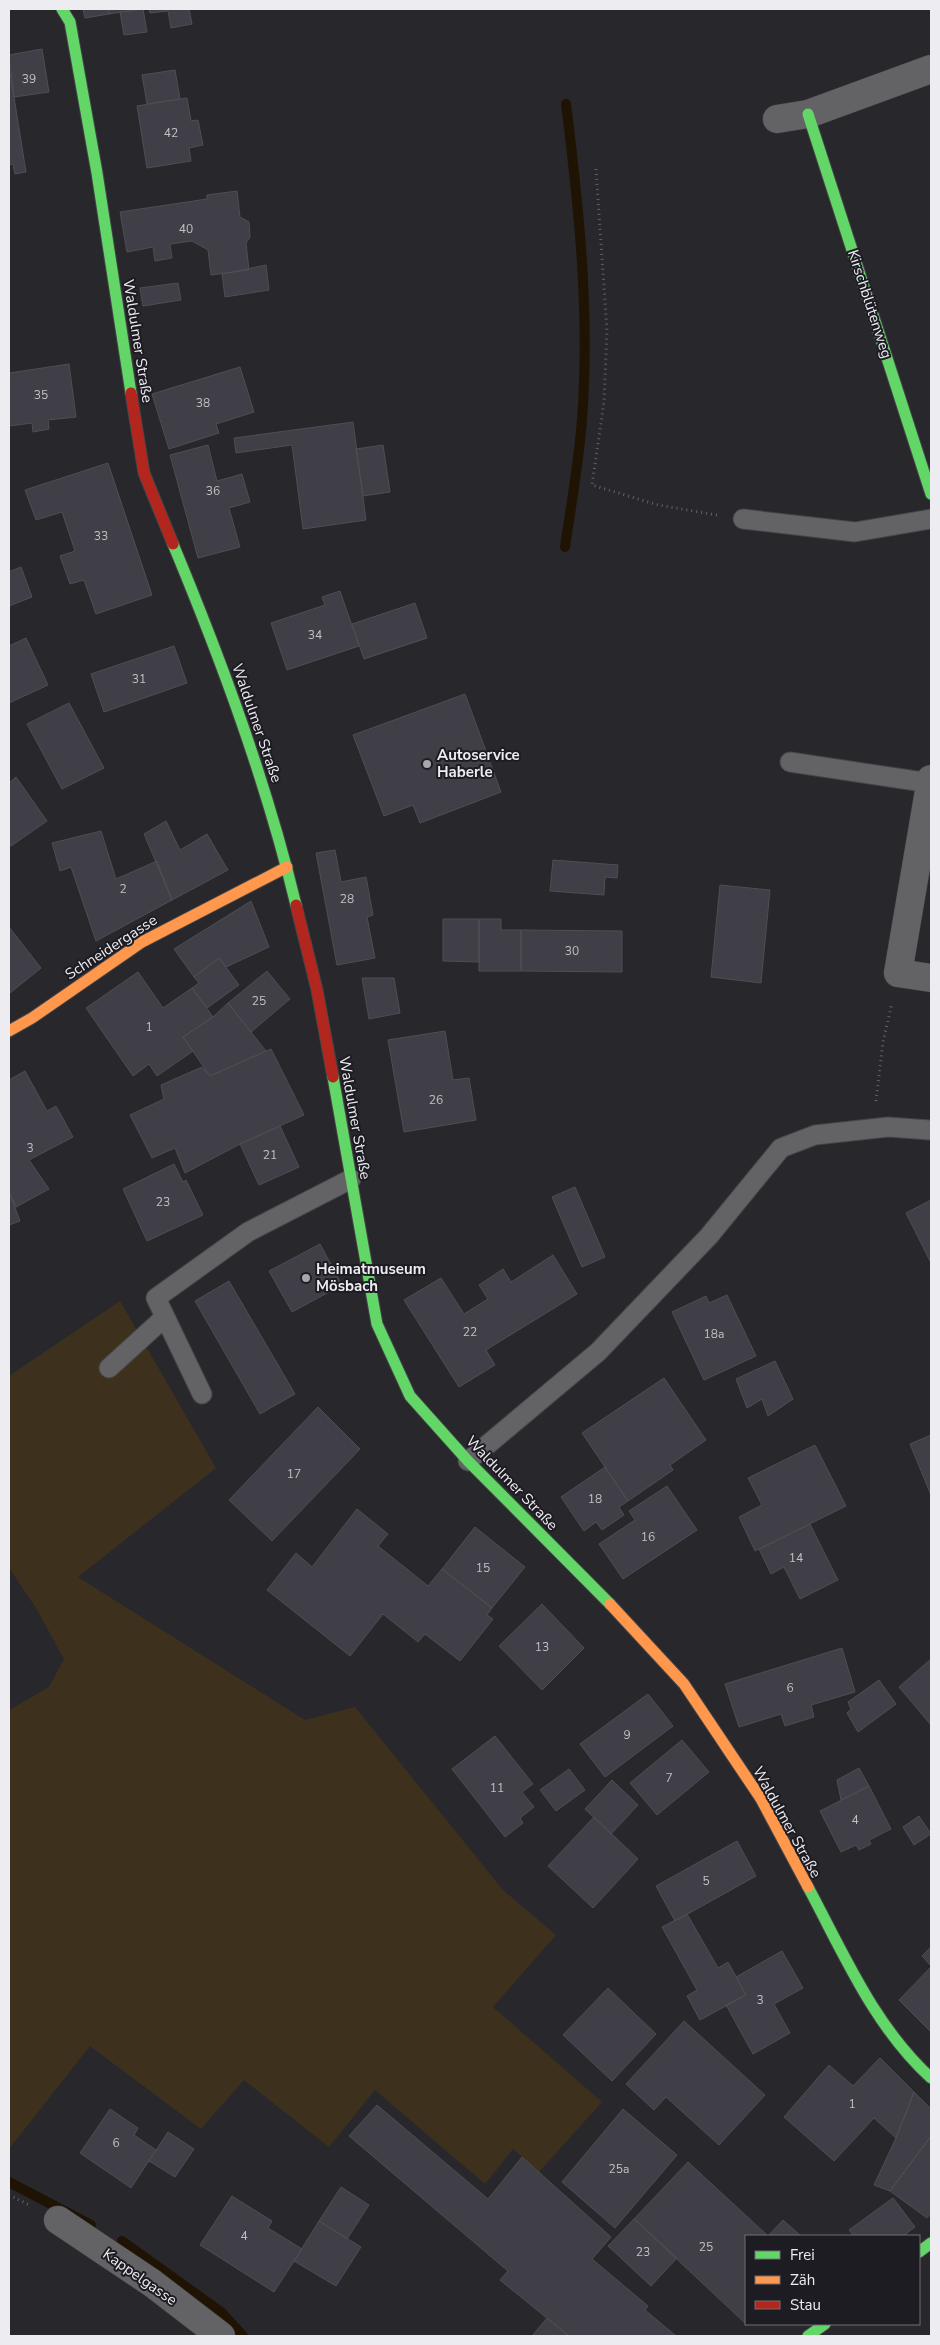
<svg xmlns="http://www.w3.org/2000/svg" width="940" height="2345" viewBox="0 0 940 2345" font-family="'Nunito Sans',sans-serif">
<rect width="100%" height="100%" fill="#28272c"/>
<path fill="#3d311e" d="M120,1301L216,1468L78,1577L305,1720L355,1707L503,1890L556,1935L493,2007L602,2102L539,2172L513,2149L485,2184L375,2090L329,2147L244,2080L201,2129L90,2046L9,2149V1710L49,1687L64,1659L36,1608L9,1568V1376Z"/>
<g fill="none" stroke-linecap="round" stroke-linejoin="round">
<path stroke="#1f1304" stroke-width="10" d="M565,547C571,505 579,462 582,419C590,314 579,208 566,104
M9,2182L91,2225
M122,2241L221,2312L243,2336"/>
</g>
<path fill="#403e46" stroke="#4f4e52" d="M83,9H108L109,14L85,18Z
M108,9H140L109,14Z
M143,9L147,32L124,35L120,12Z
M149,9H189L192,24L171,28L168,11L150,13Z
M42,49L49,92L14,97L9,55Z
M9,66L26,172L15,174L13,164L9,165Z
M175,70L180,99L147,104L142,75Z
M187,98L191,121L198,120L203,145L189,148L191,161L147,168L137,106Z
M237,191L240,217L249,222L250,237L246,243L249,270L211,275L208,250L192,241L170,244L172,258L155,261L153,247L127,252L120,212L207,199V195Z
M266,265L269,290L225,297L222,274Z
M178,283L181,300L143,306L140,288Z
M69,364L76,417L48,420L49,429L33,432L32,423L9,426V373Z
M240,367L254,412L216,424L219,433L169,449L152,394Z
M353,422L366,520L303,529L292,445L236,453L234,438Z
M208,445L217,481L242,474L250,502L229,508L240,547L198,558L170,455Z
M383,445L390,492L363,496L356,449Z
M108,463L152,595L96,614L84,580L70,584L60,556L75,551L62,512L36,520L25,490Z
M21,567L32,597L9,606V572Z
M340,591L359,646L287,670L271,623L325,605L322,597Z
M415,603L427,638L364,659L352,624Z
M26,638L48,685L9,703V646Z
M174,646L187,683L104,712L91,674Z
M465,694L501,792L420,823L413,805L384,816L353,735Z
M69,703L104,768L62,789L27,724Z
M16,777L47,821L11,846L9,842V783Z
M166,821L180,850L207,834L228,870L172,900L144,834Z
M101,831L116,879L157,861L172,900L96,941L71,867L60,871L52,843Z
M335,850L341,882L366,877L373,915L367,917L375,958L337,965L316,853Z
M553,860L618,865L617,878L605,877L604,895L550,891Z
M720,885L770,890L761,983L711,977Z
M251,901L269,947L226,967L219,958L194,977L174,949Z
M443,919H479V962L443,961Z
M479,919H501V930H521V971H479Z
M9,927L41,968L10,993L9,991Z
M521,930L622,931V972L521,971Z
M219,958L239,985L207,1008L192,988L199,983L194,977Z
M267,971L290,999L251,1032L228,1003Z
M138,972L163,1008L192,988L213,1017L183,1037L193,1051L157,1076L149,1064L133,1076L86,1008Z
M362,978H394L400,1013L369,1019Z
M228,1003L266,1051L210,1076L183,1037L213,1017Z
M445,1031L453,1080L469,1078L476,1120L404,1132L388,1040Z
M271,1049L304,1115L240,1144L185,1173L175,1148L152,1158L130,1115L164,1099L161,1085L202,1067L210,1076Z
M25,1071L47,1111L56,1106L73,1137L29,1160L49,1189L16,1207L9,1191V1080Z
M280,1126L299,1167L259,1185L240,1144Z
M174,1164L183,1182L186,1180L203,1215L147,1241L123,1189Z
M575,1187L605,1257L582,1267L552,1197Z
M9,1191L20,1221L9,1225Z
M931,1200V1263L906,1213Z
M320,1244L342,1285L292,1312L269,1271Z
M553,1255L577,1294L486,1350L495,1365L459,1387L404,1300L441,1278L464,1314L488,1299L479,1285L503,1269L511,1282Z
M229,1281L295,1394L260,1414L195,1301Z
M727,1295L756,1356L704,1380L672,1312L706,1296L709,1303Z
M775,1361L793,1399L768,1416L762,1399L747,1408L736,1379Z
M664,1378L706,1440L670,1465L673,1470L628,1501L582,1433Z
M318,1407L360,1449L272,1541L229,1500Z
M931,1435V1495L910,1444Z
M815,1445L846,1506L755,1551L739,1517L762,1505L748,1478Z
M605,1467L628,1501L619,1507L624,1515L602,1530L596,1522L584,1531L561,1497Z
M667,1486L697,1530L623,1579L599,1544L635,1520L629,1511Z
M357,1509L388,1534L378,1546L428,1586L442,1569L492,1608L487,1615L493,1619L460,1661L425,1634L418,1642L383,1614L350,1656L267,1590L296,1553L312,1567Z
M810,1524L838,1580L800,1599L784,1567L771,1574L759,1549Z
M475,1527L525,1567L492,1608L442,1569Z
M542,1604L584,1648L542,1690L499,1646Z
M842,1648L855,1692L811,1705L814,1717L785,1726L781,1714L739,1727L725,1684Z
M931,1659V1725L899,1687Z
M879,1680L896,1704L858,1732L847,1713L851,1709L848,1702Z
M648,1694L673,1726L605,1777L580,1744Z
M495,1736L533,1784L522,1792L534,1807L520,1818L523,1823L505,1837L452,1769Z
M682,1740L709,1772L657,1815L630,1783Z
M859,1768L869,1786L841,1800L837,1780Z
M569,1769L585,1790L556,1811L540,1790Z
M612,1780L638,1805L611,1834L585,1809Z
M869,1786L891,1829L869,1840L871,1844L859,1850L856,1845L841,1852L820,1811Z
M919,1816L931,1834L914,1845L903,1827Z
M594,1817L638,1859L593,1908L548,1866Z
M737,1841L756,1876L675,1921L656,1886Z
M687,1914L718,1968L728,1962L746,1995L700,2020L687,1996L697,1990L662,1927Z
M931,1947V1966L922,1956Z
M782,1951L803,1988L774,2004L790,2033L753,2054L726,2005L746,1995L736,1977Z
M931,1967V2032L899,2000Z
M608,1988L656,2034L612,2081L563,2035Z
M684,2021L765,2095L719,2145L666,2097L654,2110L626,2084Z
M880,2058L914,2092L896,2138L874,2118L834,2161L784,2117L829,2065L853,2086Z
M914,2092L931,2109V2136L890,2191L874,2185L896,2138Z
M377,2105L488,2199L522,2157L611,2237L592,2259L648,2306L645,2310L676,2336H569L500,2280L508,2271L349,2136Z
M110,2109L138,2128L134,2135L156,2150L131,2188L80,2153Z
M623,2109L677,2155L615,2228L562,2182Z
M168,2132L194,2149L175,2177L149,2161Z
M931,2136V2213L927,2218L890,2191Z
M688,2162L768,2236L783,2220L801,2236H746V2324L634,2219Z
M341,2187L369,2205L347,2239L319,2221Z
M232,2196L272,2221L268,2228L302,2249L274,2292L200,2245Z
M893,2198L915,2227L903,2236H854L849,2230Z
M634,2219L677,2258L651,2286L608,2246Z
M319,2221L361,2247L336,2286L294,2261Z
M547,2318L569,2336H532Z"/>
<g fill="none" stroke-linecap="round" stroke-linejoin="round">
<g stroke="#454548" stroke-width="21">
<path id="lane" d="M743,519L855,532L931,519
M790,762L930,783
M109,1368L165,1317
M202,1394L156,1298L248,1232L351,1179
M468,1461L598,1352L709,1236L781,1148L815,1135L888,1127L930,1130"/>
</g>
<g stroke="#454548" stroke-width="29">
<path id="street" d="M777,119L808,114L931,69
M931,779L898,973L931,978
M58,2220L152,2283L221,2336"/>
</g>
<g stroke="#454548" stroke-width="13">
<path id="fast" d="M62,9L70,22L97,173L131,393
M808,114L931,494
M173,544C222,662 266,781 296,905
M333,1077L377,1324L410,1396L468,1461L610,1604
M808,1887C844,1954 874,2026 931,2078
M919,2252L931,2243
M808,2336L825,2324"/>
</g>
<g stroke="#454548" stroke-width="13">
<path id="slow" d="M9,1031L32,1018L142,942L287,867
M610,1604L684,1684L761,1799L808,1887"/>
</g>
<g stroke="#454548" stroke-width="13">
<path id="jam" d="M131,393L144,473L173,544
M296,905L317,990L333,1077"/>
</g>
<path stroke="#646266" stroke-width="3" stroke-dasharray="1 4" stroke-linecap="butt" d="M596,169L607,331L604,402L592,485L658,505L717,515
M876,1101L883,1042L892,1003
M9,2195L31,2206"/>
<use href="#lane" stroke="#636265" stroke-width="19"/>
<use href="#street" stroke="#636265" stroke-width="28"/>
<use href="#fast" stroke="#63d668" stroke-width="11"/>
<use href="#slow" stroke="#ff974d" stroke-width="11"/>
<use href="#jam" stroke="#b3261e" stroke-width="11"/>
</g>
<g fill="#a8a7ac" stroke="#1e1c23" stroke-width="2">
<circle cx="427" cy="764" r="5"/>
<circle cx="306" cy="1278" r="5"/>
</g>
<g text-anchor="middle" stroke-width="4" stroke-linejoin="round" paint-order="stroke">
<g font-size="12" fill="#c2c0c6">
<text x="29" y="83">39</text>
<text x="171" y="137">42</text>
<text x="186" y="233">40</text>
<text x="41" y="399">35</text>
<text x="203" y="407">38</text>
<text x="213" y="495">36</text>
<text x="101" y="540">33</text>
<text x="315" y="639">34</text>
<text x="139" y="683">31</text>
<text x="123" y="893">2</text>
<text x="347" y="903">28</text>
<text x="572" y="955">30</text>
<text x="259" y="1005">25</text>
<text x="149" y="1031">1</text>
<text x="436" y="1104">26</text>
<text x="30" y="1152">3</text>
<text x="270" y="1159">21</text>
<text x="163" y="1206">23</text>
<text x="470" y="1336">22</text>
<text x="714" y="1338">18a</text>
<text x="294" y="1478">17</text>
<text x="595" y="1503">18</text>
<text x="648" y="1541">16</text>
<text x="796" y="1562">14</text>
<text x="483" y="1572">15</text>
<text x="542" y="1651">13</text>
<text x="790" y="1692">6</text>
<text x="627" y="1739">9</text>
<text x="669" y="1782">7</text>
<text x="497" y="1792">11</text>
<text x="855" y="1824">4</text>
<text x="706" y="1885">5</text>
<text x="760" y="2004">3</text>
<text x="852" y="2108">1</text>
<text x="116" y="2147">6</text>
<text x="619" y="2173">25a</text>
<text x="244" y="2240">4</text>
<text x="706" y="2251">25</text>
<text x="643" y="2256">23</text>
</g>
<g font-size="15" fill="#edecf1" stroke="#1e1c23">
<text transform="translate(870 304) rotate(72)" y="5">Kirschblütenweg</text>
<text transform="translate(138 341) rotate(81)" y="5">Waldulmer Straße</text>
<text transform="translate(257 723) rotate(71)" y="5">Waldulmer Straße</text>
<text transform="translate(111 947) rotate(-33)" y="5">Schneidergasse</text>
<text transform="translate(355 1118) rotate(80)" y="5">Waldulmer Straße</text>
<text transform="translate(512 1483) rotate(46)" y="5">Waldulmer Straße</text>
<text transform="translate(787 1822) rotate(61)" y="5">Waldulmer Straße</text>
<text transform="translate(140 2277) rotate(35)" y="5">Kappelgasse</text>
</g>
<g font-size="15" font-weight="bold" fill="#edecf1" stroke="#1e1c23" text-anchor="start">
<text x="437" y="760">Autoservice<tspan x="437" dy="17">Haberle</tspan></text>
<text x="316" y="1274">Heimatmuseum<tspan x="316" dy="17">Mösbach</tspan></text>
</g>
</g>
<rect width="940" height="2345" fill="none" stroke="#edecf1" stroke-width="20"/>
<rect x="745" y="2235" width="175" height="90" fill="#1e1c23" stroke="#716f75"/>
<rect x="755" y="2251" width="25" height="8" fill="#63d668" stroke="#716f75"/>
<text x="790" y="2260" font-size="15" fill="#edecf1">Frei</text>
<rect x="755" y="2276" width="25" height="8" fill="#ff974d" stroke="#716f75"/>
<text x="790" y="2285" font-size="15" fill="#edecf1">Zäh</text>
<rect x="755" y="2301" width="25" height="8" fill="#b3261e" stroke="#716f75"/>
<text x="790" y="2310" font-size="15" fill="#edecf1">Stau</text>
</svg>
